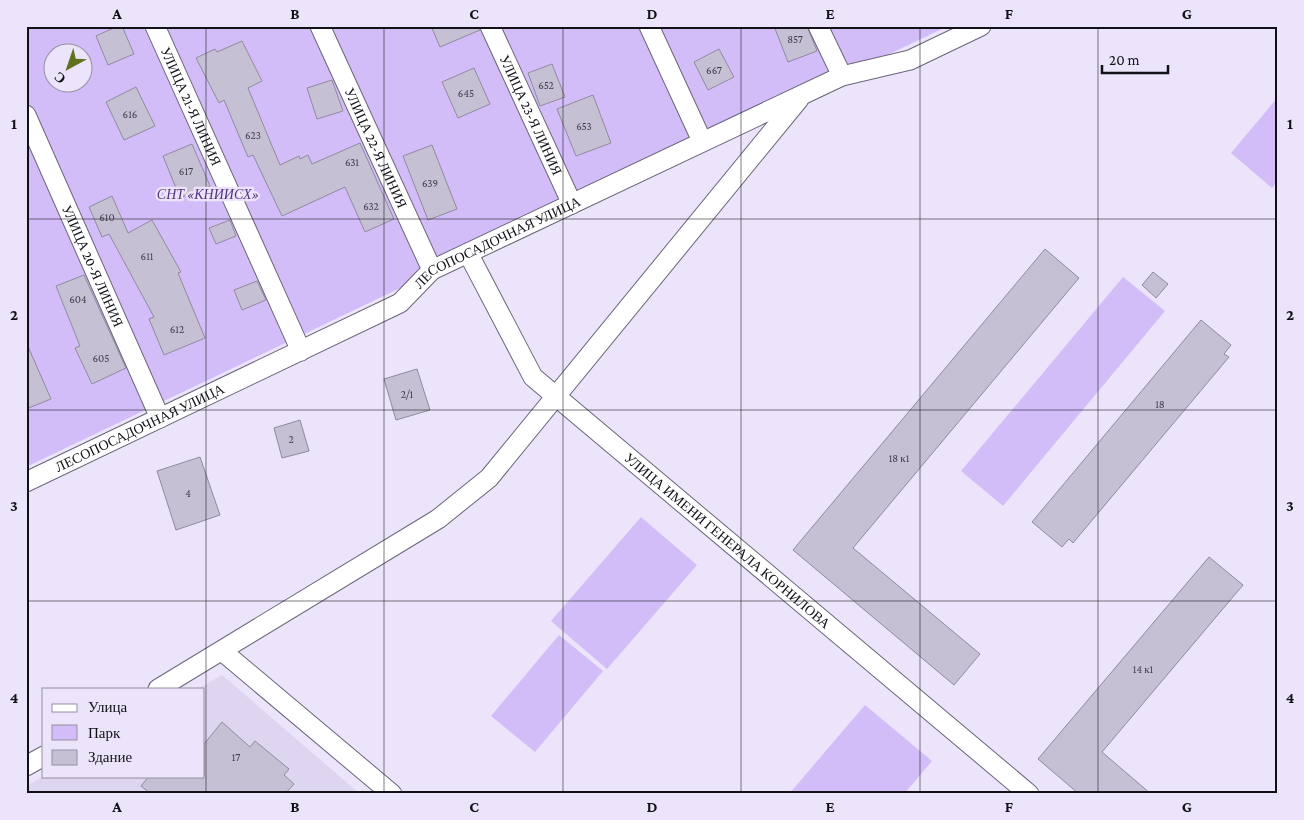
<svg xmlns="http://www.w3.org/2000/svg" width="1304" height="820" viewBox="0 0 1304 820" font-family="'Crimson Pro',serif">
<rect width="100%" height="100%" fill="#ebe4fa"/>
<path fill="#ded5f1" d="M222,675L360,794H26V786L44,776H204V689H198Z"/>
<path fill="#d2bdf9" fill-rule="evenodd" d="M26,26H948L26,467ZM52,52H82V82H52Z
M1278,97V180L1272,188L1231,153Z
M1123,277L1165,311L1003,506L961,471Z
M641,517L697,565L607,669L551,621Z
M559,635L603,671L535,752L491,716Z
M865,705L932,761L904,794H789Z"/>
<path fill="#c6c0d5" stroke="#908a9e" d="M118,26H122L134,54L108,65L96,36Z
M431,26H479L480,30L440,47Z
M774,26H807L817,51L788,62Z
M242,41L262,81L248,88L280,165L299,156L300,159L308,155L312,164L360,143L394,219L365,232L345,187L282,216L253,155L248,157L224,100L219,103L196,58L215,49L217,52Z
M719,49L734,77L708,90L694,62Z
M552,64L565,97L540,106L528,73Z
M474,68L490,104L458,118L442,82Z
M332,80L343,111L317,119L307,88Z
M136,87L155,126L124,140L106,102Z
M593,95L611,143L576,156L557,109Z
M192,144L210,186L180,198L163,156Z
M432,145L457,209L428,220L403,156Z
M112,196L128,233L152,220L181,272L178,273L205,338L164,355L149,319L154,317L109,234L102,237L89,207Z
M230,220L236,236L216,244L209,228Z
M1045,249L1079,278L853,548L980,654L954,685L793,550Z
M1153,272L1168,284L1156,298L1142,285Z
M84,275L126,368L92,384L75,348L80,346L56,286Z
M257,281L266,300L242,310L234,290Z
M1201,320L1231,345L1224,354L1229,357L1073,543L1069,539L1062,547L1032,522Z
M26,342L51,399L26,409Z
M417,369L430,410L396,420L384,379Z
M300,420L309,451L282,458L274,428Z
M200,457L220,515L176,530L157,471Z
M1209,557L1243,585L1102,752L1151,794H1079L1038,759Z
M222,722L250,747L255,741L289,769L284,775L294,784L285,794H151L141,786L149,776H204V744Z"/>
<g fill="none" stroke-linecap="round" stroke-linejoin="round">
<g stroke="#6b6578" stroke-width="21">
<g id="street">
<path id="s1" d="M155,26L301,351"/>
<path id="s2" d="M320,26L432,270"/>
<path id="s3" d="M490,26L572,204"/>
<path d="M649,26L702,141"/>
<path d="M818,26L842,76"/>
<path id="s4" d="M26,115L160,418"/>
<path id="s5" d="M468,253L533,377L1029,794"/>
<path id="s6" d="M26,482L400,303L432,270L842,76L910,60L981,26"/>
<path d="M222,651L392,794"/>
<path d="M158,689L438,519L489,478L799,99"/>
<path d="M26,766L44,756"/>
</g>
</g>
<use href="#street" stroke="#fff" stroke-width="19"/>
</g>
<path fill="none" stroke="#131118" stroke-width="1" stroke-opacity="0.55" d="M206,26V794M384,26V794M563,26V794M741,26V794M920,26V794M1098,26V794M26,219H1278M26,410H1278M26,601H1278"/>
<g text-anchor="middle" stroke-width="4.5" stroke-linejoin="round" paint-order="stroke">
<g font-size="11" fill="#403d47">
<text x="795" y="43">857</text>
<text x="714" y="74">667</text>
<text x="546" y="89">652</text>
<text x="466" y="97">645</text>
<text x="130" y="118">616</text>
<text x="584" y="130">653</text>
<text x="253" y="139">623</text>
<text x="352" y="166">631</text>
<text x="186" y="175">617</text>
<text x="430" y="187">639</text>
<text x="371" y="210">632</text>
<text x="107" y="221">610</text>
<text x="147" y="260">611</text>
<text x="78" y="303">604</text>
<text x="177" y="333">612</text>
<text x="101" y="362">605</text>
<text x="407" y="398">2/1</text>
<text x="1160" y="408">18</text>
<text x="291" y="443">2</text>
<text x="899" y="462">18 к1</text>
<text x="188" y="497">4</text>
<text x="1143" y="673">14 к1</text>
<text x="236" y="761">17</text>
</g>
<g font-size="14" fill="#131118" stroke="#ebe4fa">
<text dy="5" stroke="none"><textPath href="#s1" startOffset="88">УЛИЦА 21-Я ЛИНИЯ</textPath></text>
<text dy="5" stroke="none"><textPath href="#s3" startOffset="98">УЛИЦА 23-Я ЛИНИЯ</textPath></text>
<text dy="5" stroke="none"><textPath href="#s2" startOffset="134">УЛИЦА 22-Я ЛИНИЯ</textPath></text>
<text dy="5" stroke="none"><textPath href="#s6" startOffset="531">ЛЕСОПОСАДОЧНАЯ УЛИЦА</textPath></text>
<text dy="5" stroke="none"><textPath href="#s4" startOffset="165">УЛИЦА 20-Я ЛИНИЯ</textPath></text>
<text dy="5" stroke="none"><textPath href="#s6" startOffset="126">ЛЕСОПОСАДОЧНАЯ УЛИЦА</textPath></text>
<text dy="5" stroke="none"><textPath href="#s5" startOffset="394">УЛИЦА ИМЕНИ ГЕНЕРАЛА КОРНИЛОВА</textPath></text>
</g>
<g font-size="14" font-style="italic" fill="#543282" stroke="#ebe4fa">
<text x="208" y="199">СНТ «КНИИСХ»</text>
</g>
</g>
<rect width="1304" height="820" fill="none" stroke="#ebe4fa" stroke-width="55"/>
<rect x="42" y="688" width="162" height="90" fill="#ebe4fa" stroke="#9590a0"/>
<rect x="52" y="704" width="25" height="8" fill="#ffffff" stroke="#9590a0"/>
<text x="88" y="712" font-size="15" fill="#131118">Улица</text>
<rect x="52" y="725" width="25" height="15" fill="#d2bdf9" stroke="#9590a0"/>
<text x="88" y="738" font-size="15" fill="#131118">Парк</text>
<rect x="52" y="750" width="25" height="15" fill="#c6c0d5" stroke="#9590a0"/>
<text x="88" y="762" font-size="15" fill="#131118">Здание</text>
<g transform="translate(68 68) rotate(220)"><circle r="24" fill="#ebe4fa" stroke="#9590a0"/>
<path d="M0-4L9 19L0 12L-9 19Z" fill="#60711d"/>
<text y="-8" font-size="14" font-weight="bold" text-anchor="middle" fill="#131118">С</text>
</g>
<path d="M1102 65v8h66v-8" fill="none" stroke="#131118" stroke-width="2.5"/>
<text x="1109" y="65" font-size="15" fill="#131118" stroke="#ebe4fa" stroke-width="4" paint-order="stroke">20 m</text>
<rect x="28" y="28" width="1248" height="764" fill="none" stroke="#131118" stroke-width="2"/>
<g font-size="16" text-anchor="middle" font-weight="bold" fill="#131118">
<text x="117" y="19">A</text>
<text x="295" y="19">B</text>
<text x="474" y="19">C</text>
<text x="652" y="19">D</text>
<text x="830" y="19">E</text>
<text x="1009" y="19">F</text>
<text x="1187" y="19">G</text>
<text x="14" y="129">1</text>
<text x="1290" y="129">1</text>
<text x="14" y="320">2</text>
<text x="1290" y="320">2</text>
<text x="14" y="511">3</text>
<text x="1290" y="511">3</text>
<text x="14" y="703">4</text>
<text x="1290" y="703">4</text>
<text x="117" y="812">A</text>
<text x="295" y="812">B</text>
<text x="474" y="812">C</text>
<text x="652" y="812">D</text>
<text x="830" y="812">E</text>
<text x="1009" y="812">F</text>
<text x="1187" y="812">G</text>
</g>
</svg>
